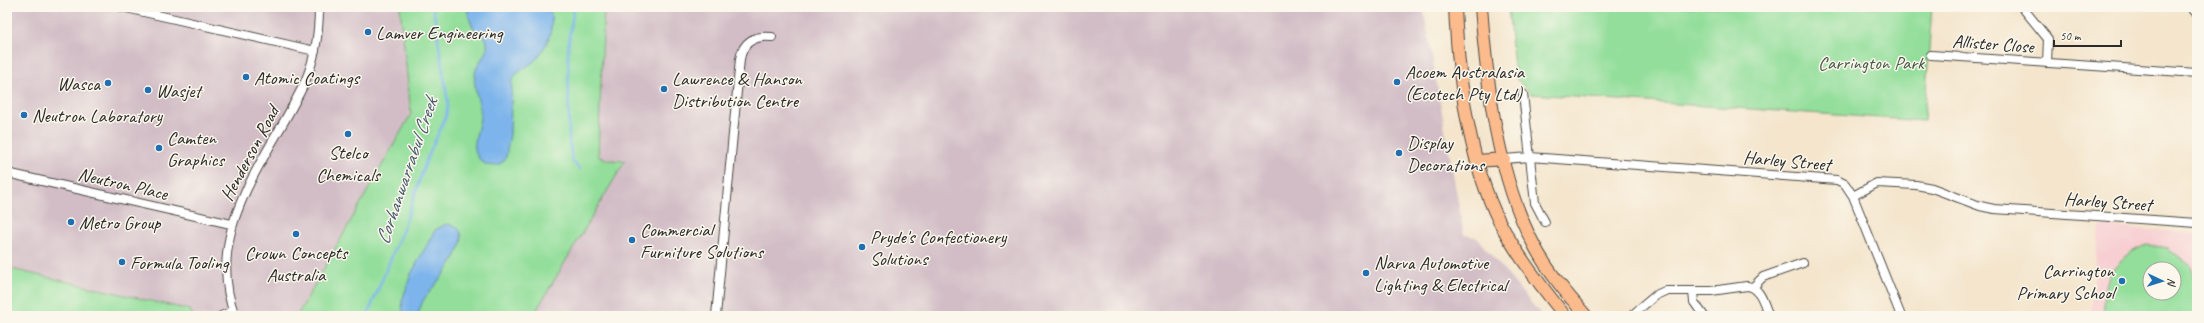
<svg xmlns="http://www.w3.org/2000/svg" width="2204" height="323" viewBox="0 0 2204 323" font-family="Caveat,sans-serif">
<rect width="100%" height="100%" fill="#fbf7ec"/>
<filter id="ink" filterUnits="userSpaceOnUse"><feTurbulence type="fractalNoise" baseFrequency=".025" numOctaves="2"/><feDisplacementMap in="SourceGraphic" scale="8" xChannelSelector="R" yChannelSelector="G"/><feConvolveMatrix kernelMatrix="1 2 1 2 8 2 1 2 1" color-interpolation-filters="sRGB"/></filter>
<filter id="wash" filterUnits="userSpaceOnUse"><feTurbulence type="fractalNoise" baseFrequency=".012" numOctaves="4" result="noise"/><feDisplacementMap in="SourceGraphic" scale="16" xChannelSelector="R" yChannelSelector="G"/><feGaussianBlur stdDeviation="0.9" result="paint"/><feColorMatrix in="noise" values="0 0 0 0 0 0 0 0 0 0 0 0 0 0 0 0 0 1.4 0 .05"/><feComposite in="paint" operator="in"/></filter>
<g filter="url(#wash)">
<rect width="100%" height="100%" fill="#f4e5cc"/>
<path fill="#f7cfd2" fill-rule="evenodd" d="M2099,226L2197,233V316H2091ZM2150,269H2174V293H2150Z"/>
<path fill="#d2bdc6" d="M7,7H400L411,114L297,316H193L190,310L7,268Z
M604,7H1423L1464,235L1476,237L1542,316H533L624,160H608L598,157Z"/>
<path fill="#92de9a" stroke="#5e8462" fill-rule="evenodd" d="M400,7H604L598,156L608,160L625,161L533,316H297L411,114Z
M1508,7H1932L1924,121L1531,94L1515,77Z
M2148,245L2168,248L2191,266L2196,290L2195,316H2103C2106,288 2103,272 2128,255C2134,250 2140,247 2148,245ZM2150,269H2174V293H2150Z
M7,268L190,310L193,316H7Z"/>
<path fill="#7bb4eb" stroke="#53708b" d="M467,7H549C556,26 548,48 533,62C526,68 517,71 512,80L510,134L506,157L503,162C497,165 490,168 484,163C464,150 483,127 480,109C478,97 472,83 476,70C478,61 489,53 487,43C486,35 480,34 475,30C470,23 468,15 467,7Z
M446,224C486,229 438,281 428,294C422,300 420,308 418,316H403L402,301L411,274L435,230Z"/>
<g fill="none" stroke-linecap="round" stroke-linejoin="round">
<path stroke="#7bb4eb" stroke-width="2.5" d="M574,7L568,47L569,139L572,161L580,169
M367,316L404,227L426,161L446,116L448,103L433,7"/>
</g>
</g>
<g filter="url(#ink)">
<g fill="none" stroke-linecap="round" stroke-linejoin="round">
<g stroke="#494743" stroke-width="10">
<path id="street" d="M122,7L315,51
M2022,7L2048,39L2047,63
M2191,7L2197,14
M1931,55L2197,73
M1523,94L1535,203L1545,222
M1504,159L1530,157L1837,180L1845,184L1853,196L1901,316
M7,173L231,224
M1853,196L1877,183L1916,185L1932,188L1980,206L1994,209L2197,223
M1753,287L1763,277L1803,263
M1693,292L1694,302L1704,316
M221,316L233,311
M235,316C202,229 269,158 304,84C315,60 319,33 319,7
M716,316L740,59C743,41 755,35 772,37
M1631,316L1656,295L1665,291H1711L1747,286C1761,287 1764,305 1769,316"/>
</g>
<g stroke="#494743" stroke-width="14">
<path id="primary" d="M1455,7C1458,76 1468,158 1499,221C1517,255 1541,286 1565,316
M1481,7C1487,84 1497,176 1534,245C1548,272 1567,294 1586,316
M1477,161L1504,159"/>
</g>
<use href="#street" stroke="#fff" stroke-width="8"/>
<use href="#primary" stroke="#fbbb8c" stroke-width="12"/>
</g>
</g>
<g fill="#1f6fb2" stroke="#fbf7ec" stroke-width="1.5">
<circle cx="368" cy="32" r="4"/>
<circle cx="246" cy="77" r="4"/>
<circle cx="1397" cy="82" r="4"/>
<circle cx="108" cy="83" r="4"/>
<circle cx="664" cy="89" r="4"/>
<circle cx="148" cy="90" r="4"/>
<circle cx="24" cy="115" r="4"/>
<circle cx="348" cy="134" r="4"/>
<circle cx="159" cy="148" r="4"/>
<circle cx="1399" cy="153" r="4"/>
<circle cx="71" cy="222" r="4"/>
<circle cx="296" cy="234" r="4"/>
<circle cx="632" cy="240" r="4"/>
<circle cx="862" cy="247" r="4"/>
<circle cx="122" cy="262" r="4"/>
<circle cx="1366" cy="273" r="4"/>
<circle cx="2122" cy="281" r="4"/>
</g>
<g text-anchor="middle" stroke-width="3" stroke-linejoin="round" paint-order="stroke">
<g font-size="19" fill="#2b2b2b" stroke="#fbf7ec" text-anchor="start">
<text x="376" y="39">Lamver Engineering</text>
<text x="1405" y="78">Acoem Australasia<tspan x="1405" dy="22">(Ecotech Pty Ltd)</tspan></text>
<text x="254" y="84">Atomic Coatings</text>
<text x="672" y="85">Lawrence &amp; Hanson<tspan x="672" dy="22">Distribution Centre</tspan></text>
<text x="100" y="90" text-anchor="end">Wasca</text>
<text x="156" y="97">Wasjet</text>
<text x="32" y="122">Neutron Laboratory</text>
<text x="167" y="144">Camten<tspan x="167" dy="22">Graphics</tspan></text>
<text x="1407" y="149">Display<tspan x="1407" dy="22">Decorations</tspan></text>
<text x="348" y="159" text-anchor="middle">Stelco<tspan x="348" dy="22">Chemicals</tspan></text>
<text x="79" y="229">Metro Group</text>
<text x="640" y="236">Commercial<tspan x="640" dy="22">Furniture Solutions</tspan></text>
<text x="870" y="243">Pryde's Confectionery<tspan x="870" dy="22">Solutions</tspan></text>
<text x="296" y="259" text-anchor="middle">Crown Concepts<tspan x="296" dy="22">Australia</tspan></text>
<text x="130" y="269">Formula Tooling</text>
<text x="1374" y="269">Narva Automotive<tspan x="1374" dy="22">Lighting &amp; Electrical</tspan></text>
<text x="2114" y="277" text-anchor="end">Carrington<tspan x="2114" dy="22">Primary School</tspan></text>
</g>
<g font-size="19" fill="#2b2b2b" stroke="#fbf7ec">
<text transform="translate(1993 43) rotate(4)" y="7">Allister Close</text>
<text transform="translate(249 153) rotate(-62)" y="7">Henderson Road</text>
<text transform="translate(1787 160) rotate(5)" y="7">Harley Street</text>
<text transform="translate(123 183) rotate(13)" y="7">Neutron Place</text>
<text transform="translate(2108 201) rotate(4)" y="7">Harley Street</text>
</g>
<g font-size="19" fill="#455847" stroke="#fbf7ec">
<text x="1871" y="69">Carrington Park</text>
</g>
<g font-size="20" font-style="italic" fill="#475b6e" stroke="#fbf7ec">
<text transform="translate(406 171) rotate(-71)" y="7">Corhanwarrabul Creek</text>
</g>
</g>
<rect width="2204" height="323" fill="none" stroke="#fbf7ec" stroke-width="24"/>
<g transform="translate(2162 281) rotate(94)"><circle r="19" fill="#fbf7ec" stroke="#a8a59f"/>
<path d="M0-3L7 15L0 10L-7 15Z" fill="#1f6fb2"/>
<text y="-6" font-size="11" font-weight="bold" text-anchor="middle" fill="#2b2b2b">N</text>
</g>
<path d="M2054 40v6h67v-6" fill="none" stroke="#2b2b2b" stroke-width="2"/>
<text x="2060" y="40" font-size="12" fill="#2b2b2b" stroke="#fbf7ec" stroke-width="3" paint-order="stroke">50 m</text>
</svg>
